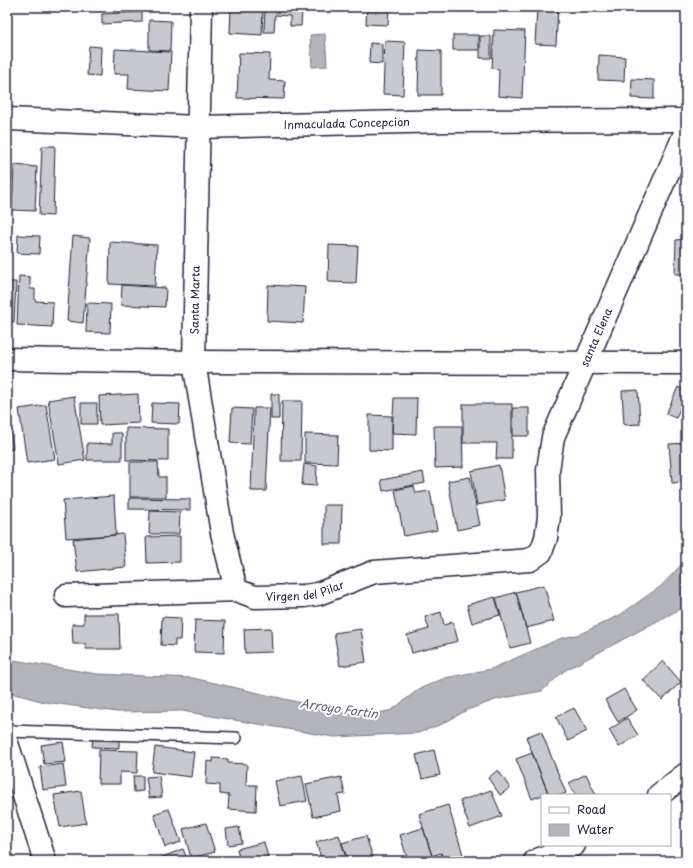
<svg xmlns="http://www.w3.org/2000/svg" width="693" height="868" viewBox="0 0 693 868" font-family="'Playpen Sans',sans-serif">
<rect width="100%" height="100%" fill="#fff"/>
<filter id="ink" filterUnits="userSpaceOnUse"><feTurbulence type="fractalNoise" baseFrequency=".025" numOctaves="2"/><feDisplacementMap in="SourceGraphic" scale="8" xChannelSelector="R" yChannelSelector="G"/><feConvolveMatrix kernelMatrix="1 2 1 2 8 2 1 2 1" color-interpolation-filters="sRGB"/></filter>
<g filter="url(#ink)">
<path fill="#b4b4bc" stroke="#7a7a88" d="M325,34L327,66L312,67L310,35Z
M686,560V605L680,609L564,671L542,691L498,699L467,710L442,724L418,733L334,737L182,711L117,712L45,702L7,692V659L97,674L193,678L341,712L371,715L392,710L419,689L445,678L491,669L559,639L580,634L620,615L661,586Z"/>
<path fill="#c8c8cf" stroke="#22223b" d="M231,7H263L262,35L230,33Z
M367,7L389,9L388,25L366,24Z
M414,7H433V8Z
M537,7H558L556,45L535,44Z
M558,7H635V12L558,8Z
M265,8L302,10L301,26H290V16L275,15L274,32H264Z
M142,12V22L102,24V14Z
M149,20L171,21L170,51L149,50Z
M494,30L525,31L522,98L498,96L499,69L492,68Z
M453,35H479V50H453Z
M480,36H491V58H480Z
M385,41L405,42L403,95L383,94Z
M370,43L382,44V64L369,63Z
M89,46L101,47L100,76L87,75Z
M115,49L171,52L169,91L128,89L129,74H114Z
M419,50L441,51V95H418Z
M239,53L270,54L269,80L285,81L284,99L237,98Z
M599,55L625,57L624,81L598,80Z
M632,79L654,80V99L631,98Z
M42,146H55L53,216L39,215Z
M7,161H10L9,198H7Z
M14,165L37,167L35,211L12,210Z
M18,235L40,236L39,254L17,253Z
M73,236L90,238L83,323L67,321Z
M686,239V274H675L676,240Z
M110,242L157,245L155,286L109,284Z
M329,245L358,246L356,283L328,282Z
M19,276L30,277V289H35V301L53,302L52,327L17,325Z
M7,282H16L14,322L7,321Z
M122,285L166,288L165,307L121,305Z
M268,285L305,287L303,323L267,321Z
M87,303L111,304L110,333L86,332Z
M678,387L686,391V394L676,418L666,414Z
M638,390L640,424L624,425L622,391Z
M138,394L139,423L100,425L99,396Z
M271,394H279V419H271Z
M74,396L85,460L59,464L48,400Z
M394,398H417L416,434L392,433Z
M282,401H302L301,461H281Z
M81,403H97V424H81Z
M152,403L180,404L179,424L151,423Z
M463,404H512V459H496L497,443H463Z
M46,405L55,459L27,463L19,409Z
M232,408L252,409L250,444L230,443Z
M254,408H270L266,491H251Z
M513,408H529V436H513Z
M7,411L13,449L7,450Z
M369,415L392,416V451L369,450Z
M434,426H462L463,467L435,468Z
M126,428L168,429V461L126,460Z
M112,433H122V460H87V443L112,444Z
M305,434L338,435L337,464L305,463Z
M686,443V482L672,483L669,444Z
M130,462H158L159,477H166V497H130Z
M304,464L317,466L316,486L302,485Z
M499,465L505,500L477,505L471,471Z
M423,472L425,483L383,491L381,480Z
M470,477L480,525L457,530L448,481Z
M414,486L416,493L430,491L437,530L404,536L395,490Z
M114,496L116,535L66,538L63,500Z
M129,498L190,499V510L129,509Z
M324,505H342L341,544H324Z
M150,511L180,512L179,534H149Z
M123,534L126,567L77,572L73,539Z
M180,536V562L147,563L146,537Z
M544,585L554,621L526,628L516,592Z
M516,592L530,643L510,648L496,598Z
M495,597L500,615L472,623L467,605Z
M441,612L444,625L453,622L458,641L412,653L407,635L429,629L425,617Z
M84,614H119L120,649H86V644H73L72,624H84Z
M162,617L181,618L180,640H175V646L161,645Z
M195,620L225,621L224,653L194,652Z
M271,628L272,652L245,653L244,629Z
M361,629L366,662L340,666L334,633Z
M663,661L681,682L662,700L643,680Z
M624,689L637,710L618,722L605,700Z
M574,708L587,731L568,741L556,717Z
M627,718L638,735L619,747L609,730Z
M541,731L566,793L562,795H549L526,737Z
M93,736L119,738V748L92,747Z
M63,742L66,762L44,764L41,745Z
M155,747L194,752L191,777L152,772Z
M99,750L138,751L137,773L120,772V784H98Z
M434,750L440,775L422,779L416,755Z
M532,753L548,793L532,799L516,759Z
M213,758L228,759V763L247,764L246,785H257L256,811L228,809L229,795L220,794V785L206,784L207,761L213,762Z
M63,764L66,787L43,790L40,767Z
M498,770L510,788L500,795L488,778Z
M586,774L596,795H575L569,783Z
M133,776H143V791L134,792Z
M159,776L162,797L149,798L146,777Z
M302,776L307,801L280,806L275,781Z
M341,777L345,794L338,795L341,811L313,817L306,784Z
M491,790L502,816L470,828L460,801Z
M81,791L86,823L60,827L54,795Z
M448,805L465,861H444L441,853L432,856L419,814Z
M169,809L181,842L165,847L154,814Z
M206,823L215,852L191,858L183,829Z
M239,827L242,843L228,845L226,829Z
M423,828L432,856L415,861H408L400,835Z
M339,835L347,861H322L316,842Z
M366,836L374,861H348L342,843Z
M264,842L269,861H240L237,849Z
M183,849L188,861H153L160,858Z"/>
<g fill="none" stroke-linecap="round" stroke-linejoin="round">
<g stroke="#22223b" stroke-width="14">
<path id="lane" d="M7,731L236,738"/>
</g>
<g stroke="#22223b" stroke-width="25">
<g id="street">
<path d="M201,7L194,362L222,533L236,590"/>
<path id="s1" d="M7,119L199,127L449,121L686,120"/>
<path d="M7,359L194,362L686,363"/>
<path id="s2" d="M66,596L236,590L255,597L304,596L318,594L374,572L530,560L541,552L546,538L549,517L548,470L553,437L686,131"/>
<path d="M7,743L45,861"/>
</g>
</g>
<g stroke="#22223b" stroke-width="25">
<path id="secondary" d="M659,795L686,774
M535,861L574,845"/>
</g>
<use href="#lane" stroke="#fff" stroke-width="11"/>
<use href="#street" stroke="#fff" stroke-width="22"/>
<use href="#secondary" stroke="#fff" stroke-width="22"/>
</g>
</g>
<g text-anchor="middle" stroke-width="4" stroke-linejoin="round" paint-order="stroke">
<g font-size="11" fill="#22223b" stroke="#fff">
<text dy="4" stroke="none"><textPath href="#s1" startOffset="340">Inmaculada Concepcion</textPath></text>
<text transform="translate(195 300) rotate(-89)" y="4">Santa Marta</text>
<text dy="4" stroke="none"><textPath href="#s2" startOffset="709">santa Elena</textPath></text>
<text dy="4" stroke="none"><textPath href="#s2" startOffset="241">Virgen del Pilar</textPath></text>
</g>
<g font-size="12" font-style="italic" fill="#5c5c6f" stroke="#fff">
<text transform="translate(339 709) rotate(8)" y="4">Arroyo Fortín</text>
</g>
</g>
<rect width="693" height="868" fill="none" stroke="#fff" stroke-width="24"/>
<rect x="12" y="12" width="669" height="844" fill="none" stroke="#22223b" stroke-width="1.5" filter="url(#ink)"/>
<rect x="541" y="794" width="130" height="52" fill="#ffffff" stroke="#a7a7b1"/>
<rect x="549" y="807" width="20" height="6" fill="#ffffff" stroke="#a7a7b1"/>
<text x="577" y="814" font-size="12" fill="#22223b">Road</text>
<rect x="549" y="824" width="20" height="12" fill="#b4b4bc" stroke="#a7a7b1"/>
<text x="577" y="834" font-size="12" fill="#22223b">Water</text>
</svg>
